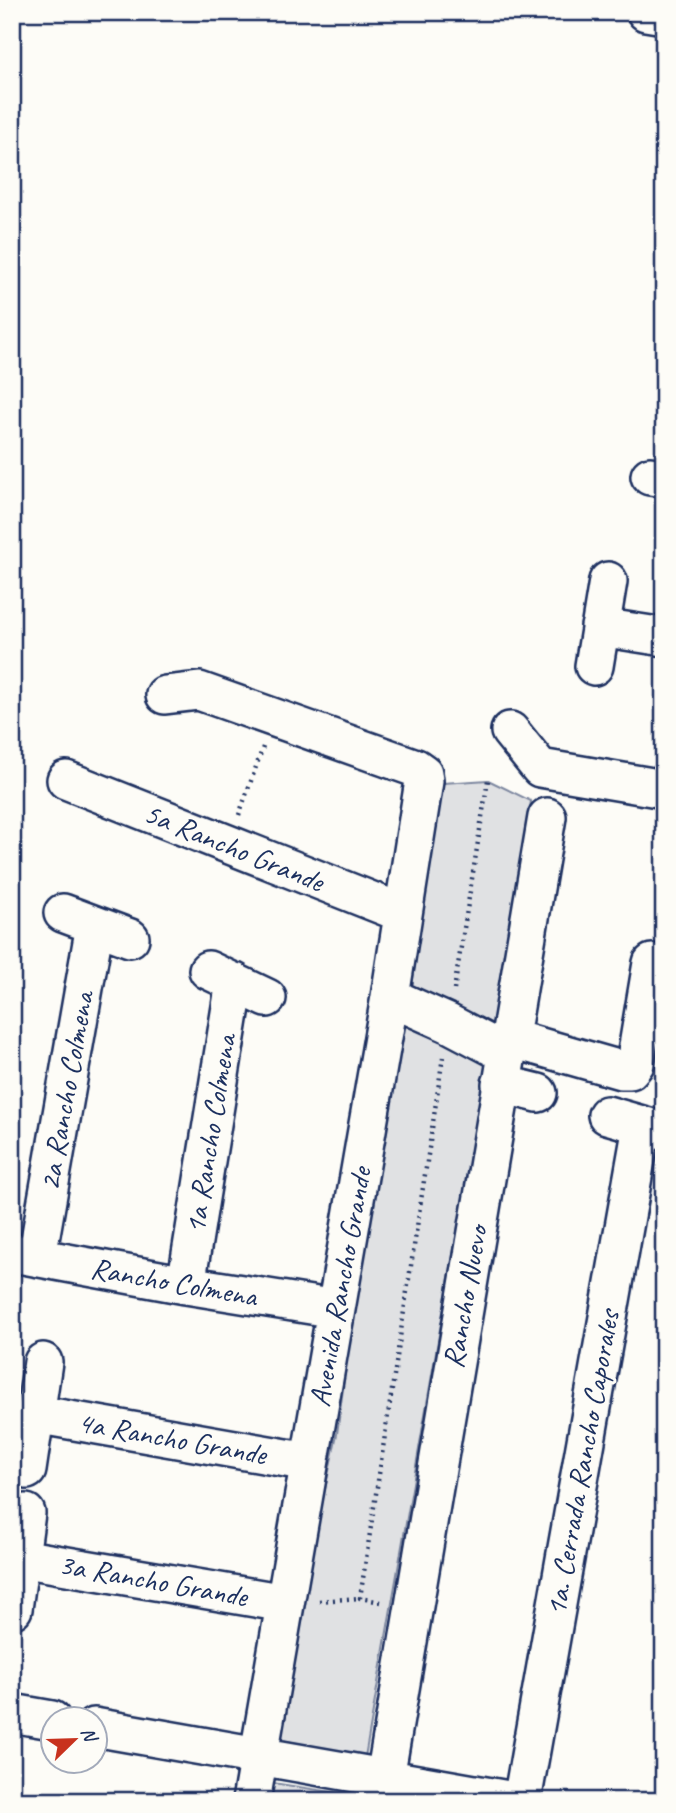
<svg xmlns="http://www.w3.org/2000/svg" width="676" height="1813" viewBox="0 0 676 1813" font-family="Caveat,sans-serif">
<rect width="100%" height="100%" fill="#fdfcf7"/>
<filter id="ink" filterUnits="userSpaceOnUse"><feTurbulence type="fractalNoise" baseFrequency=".0143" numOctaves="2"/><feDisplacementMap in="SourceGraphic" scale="14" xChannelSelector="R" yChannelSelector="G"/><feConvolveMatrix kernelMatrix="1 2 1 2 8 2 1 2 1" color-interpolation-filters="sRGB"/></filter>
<g filter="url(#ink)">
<path fill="#e0e1e3" stroke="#7e88a0" stroke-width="2" d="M488,780L531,801L495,1029L411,995L421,915L443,783Z
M404,1024L448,1040L487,1061L365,1757L277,1739L305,1581L337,1434L352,1320Z
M273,1783L389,1801H270Z"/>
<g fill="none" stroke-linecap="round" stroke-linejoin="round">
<g stroke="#1b2f5e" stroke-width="42">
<path id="street" d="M646,12L664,15
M650,476L664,478
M600,627L664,637
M594,666L608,581
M165,695L199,691L416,768L423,773L424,781L390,997L251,1801
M510,731L540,768L664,789
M66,780L402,913
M63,913L130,938
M208,970L267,998
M390,997L448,1023L507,1054
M509,1038L621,1070H630L635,1064L652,963
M501,1084L538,1093
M607,1115L663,1131
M13,1253L186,1285L336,1309
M37,1257L95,925
M186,1285L235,982
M35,1414L309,1462
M27,1470L43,1362
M20,1558L285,1603
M13,1609L26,1513
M12,1713L52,1720
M94,1727L514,1801
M385,1778L547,817
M522,1801L642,1126"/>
</g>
<path stroke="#1b2f5e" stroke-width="4.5" stroke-dasharray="2 5" stroke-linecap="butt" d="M239,815L263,747
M454,990L488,780
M319,1601L360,1598
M381,1602L360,1598L443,1057"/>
<use href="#street" stroke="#fdfcf7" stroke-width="37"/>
</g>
</g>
<g text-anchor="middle" stroke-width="6" stroke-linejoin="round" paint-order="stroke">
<g font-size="30" fill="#1b2f5e" stroke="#fdfcf7">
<text transform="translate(234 847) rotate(22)" y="10">5a Rancho Grande</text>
<text transform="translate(66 1091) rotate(-80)" y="10">2a Rancho Colmena</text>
<text transform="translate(210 1134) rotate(-81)" y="10">1a Rancho Colmena</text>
<text transform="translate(174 1282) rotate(10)" y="10">Rancho Colmena</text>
<text transform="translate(340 1287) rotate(-80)" y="10">Avenida Rancho Grande</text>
<text transform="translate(465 1297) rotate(-80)" y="10">Rancho Nuevo</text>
<text transform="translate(172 1438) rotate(10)" y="10">4a Rancho Grande</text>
<text transform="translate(582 1463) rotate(-80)" y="10">1a. Cerrada Rancho Caporales</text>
<text transform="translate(153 1580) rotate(10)" y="10">3a Rancho Grande</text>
</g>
</g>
<rect width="676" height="1813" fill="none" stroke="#fdfcf7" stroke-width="42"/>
<rect x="21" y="21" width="634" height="1771" fill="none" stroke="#1b2f5e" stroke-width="2.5" filter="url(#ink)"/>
<g transform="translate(74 1740) rotate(67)"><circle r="33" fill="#fdfcf7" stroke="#a3aaba" stroke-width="2"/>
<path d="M0-5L12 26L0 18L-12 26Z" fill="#c8321e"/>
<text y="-10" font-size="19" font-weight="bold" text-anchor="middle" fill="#1b2f5e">N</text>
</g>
</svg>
